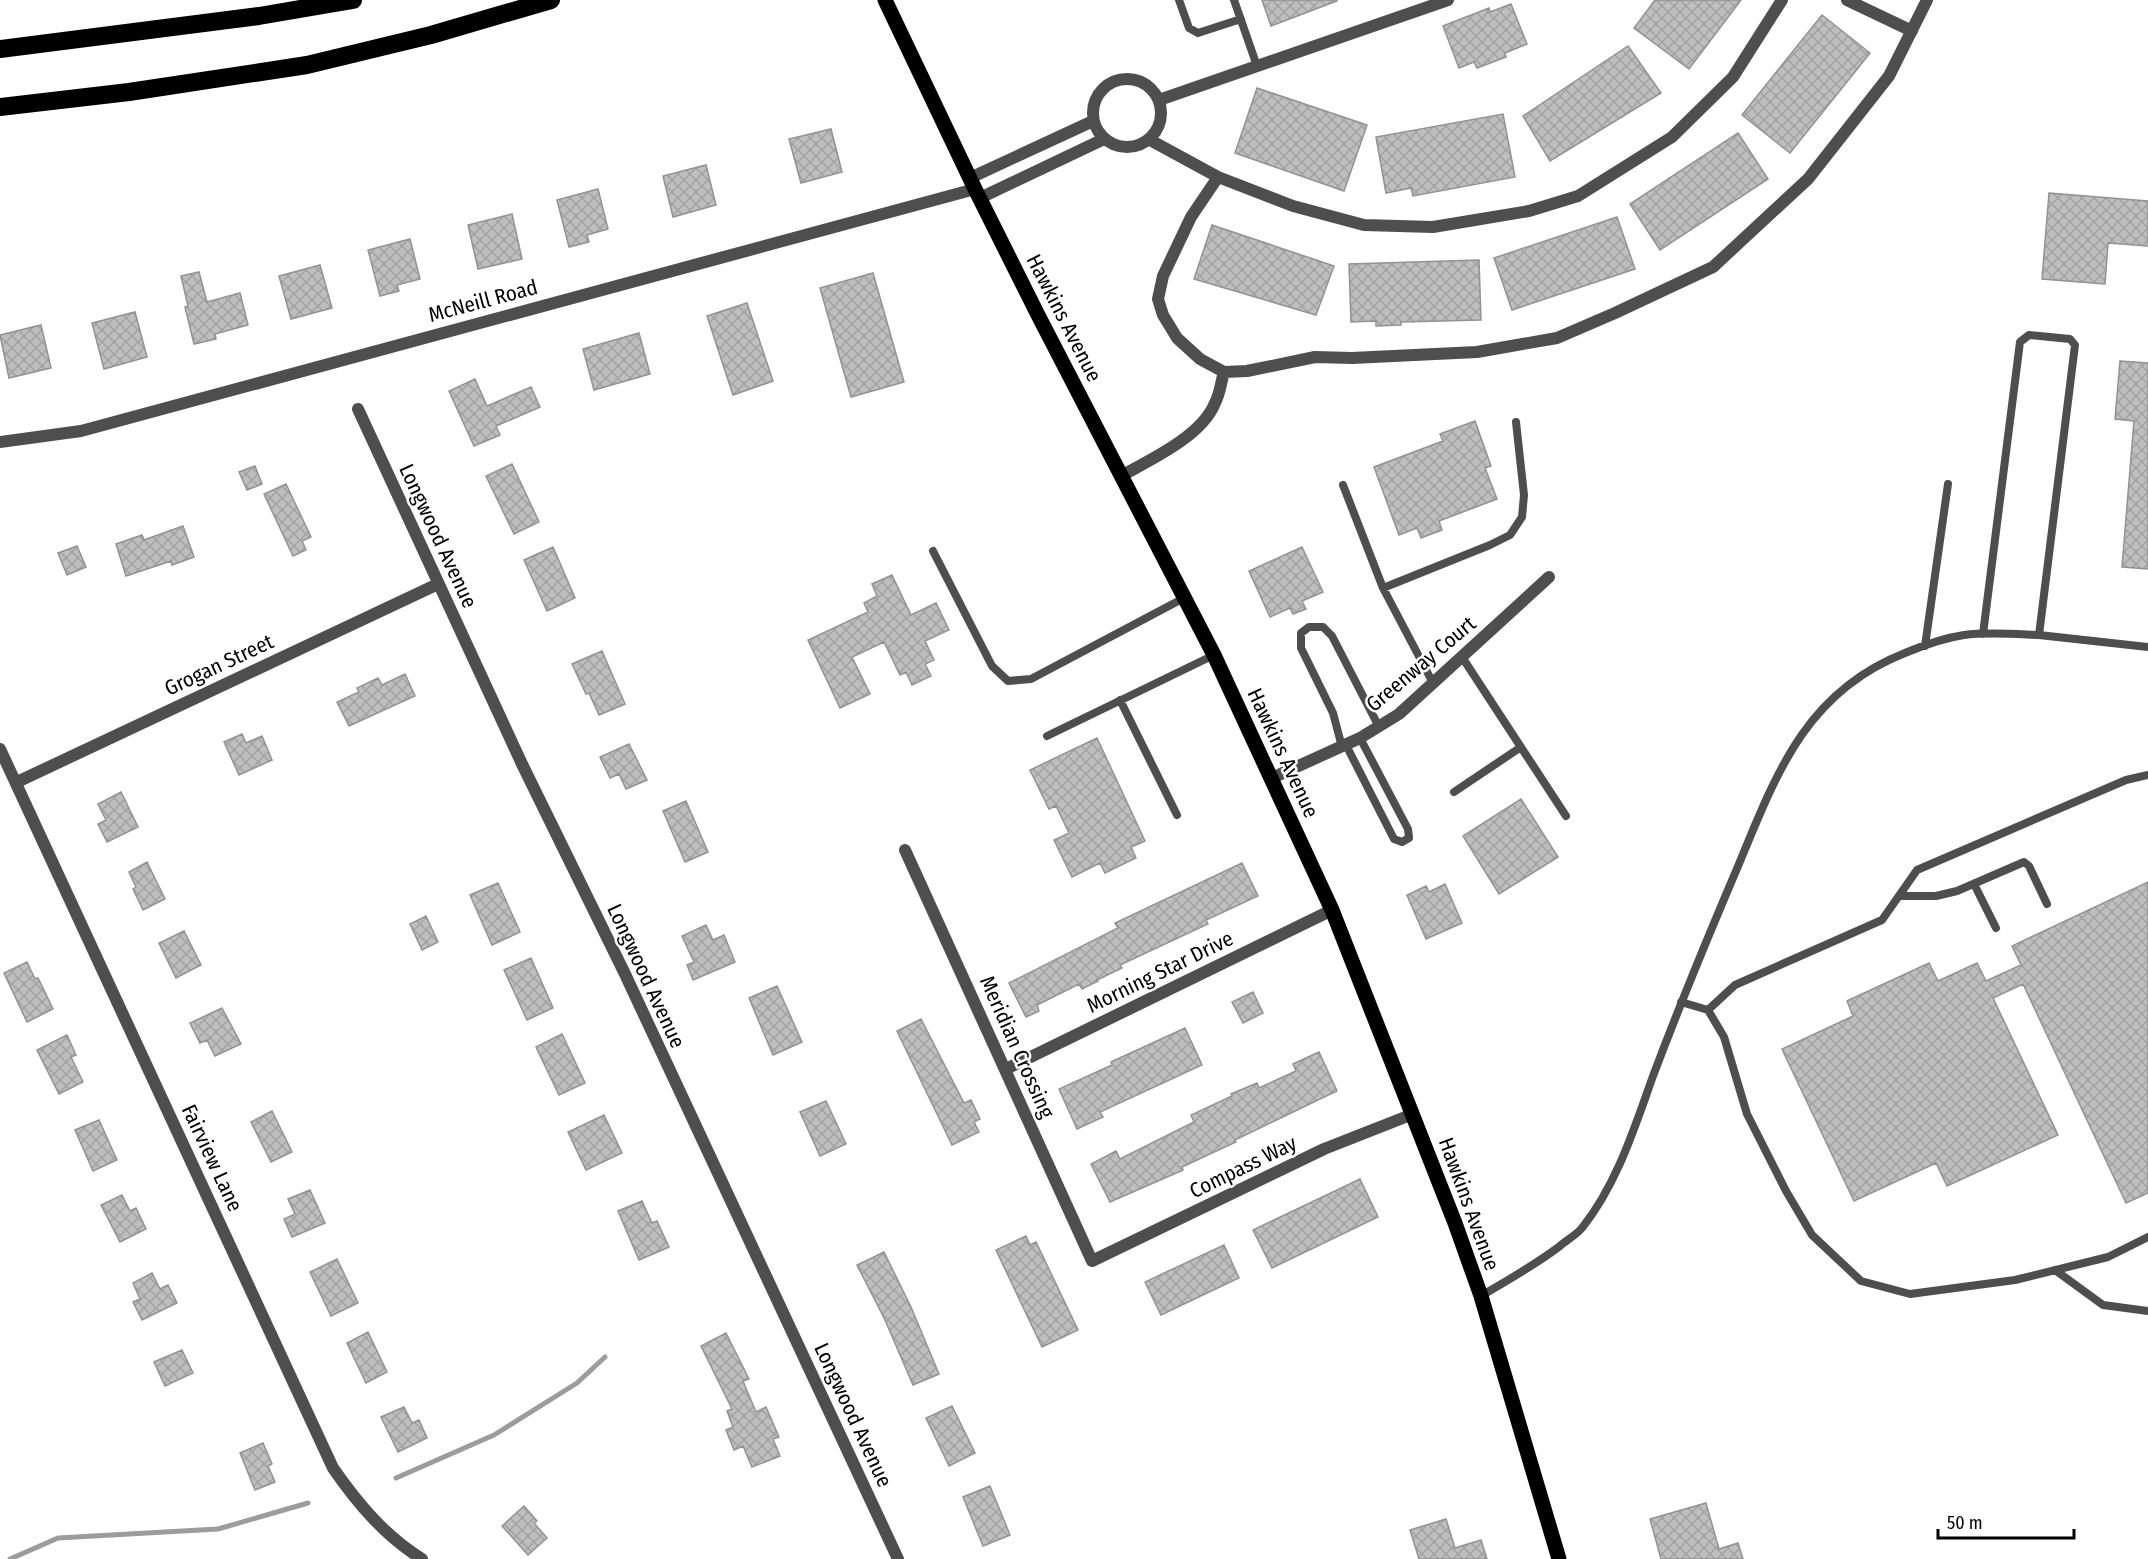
<svg xmlns="http://www.w3.org/2000/svg" width="2148" height="1559" viewBox="0 0 2148 1559" font-family="'Fira Sans Condensed',sans-serif">
<defs>
<pattern id="building-cross-hatch" width="8" height="8" patternUnits="userSpaceOnUse" patternTransform="scale(1.5)"><rect width="8" height="8" fill="#bebebe"/><path d="M0 0l8 8M0 8l8-8" fill="none" stroke="#a2a2a2"/></pattern>
</defs>
<rect width="100%" height="100%" fill="#fff"/>
<g fill="none" stroke-linecap="round" stroke-linejoin="round">
<path stroke="#9c9c9c" stroke-width="5" d="M396,1478L494,1435L577,1383L605,1357
M10,1559L58,1538L218,1529L308,1503"/>
</g>
<path fill="url(#building-cross-hatch)" stroke="#929292" stroke-width="1.5" d="M1262,0H1337V1L1271,26Z
M1655,0H1741L1689,69L1634,28Z
M1511,4L1527,44L1505,53L1506,57L1477,68L1474,62L1459,68L1443,26L1489,8L1490,12Z
M1822,15L1870,53L1790,153L1742,115Z
M1628,46L1661,93L1550,161L1523,116Z
M1257,88L1367,125L1344,191L1235,153Z
M1503,114L1515,177L1413,196L1411,188L1386,193L1376,137Z
M831,129L842,172L801,183L789,139Z
M1738,133L1768,179L1660,250L1630,204Z
M706,165L716,205L673,217L663,176Z
M598,189L608,229L587,235L589,242L569,247L557,200Z
M2049,193L2148,201V246L2108,243L2105,284L2042,279Z
M512,214L522,259L478,269L468,225Z
M1617,217L1635,269L1512,310L1494,258Z
M1212,225L1334,266L1316,315L1194,279Z
M410,239L420,279L397,285L399,291L380,296L368,250Z
M1479,260L1481,320L1401,322V325L1376,326V321L1351,322L1349,264Z
M320,265L332,308L291,319L279,276Z
M199,272L207,302L240,293L248,325L215,334L216,339L194,344L185,307L188,306L181,276Z
M873,273L904,382L851,397L820,288Z
M747,303L773,381L733,395L707,316Z
M135,312L147,357L104,369L92,323Z
M41,325L51,368L9,378L0,335Z
M639,333L650,374L594,390L583,349Z
M2120,361L2148,363V569L2122,567L2134,421L2115,419Z
M475,379L487,406L531,387L540,407L496,426L500,435L474,446L449,391Z
M1475,421L1491,466L1485,468L1497,499L1439,521L1442,530L1421,538L1417,528L1399,535L1374,467L1443,441L1440,434Z
M512,464L539,522L514,534L486,476Z
M255,466L262,484L247,490L239,472Z
M286,484L311,537L302,541L306,550L293,556L264,494Z
M183,526L194,557L172,565L171,561L126,576L116,544L142,535L144,540Z
M77,546L86,567L67,575L58,553Z
M553,547L575,598L547,611L524,560Z
M1302,547L1323,592L1302,601L1306,609L1293,614L1290,608L1270,617L1249,571Z
M892,575L911,615L936,603L949,630L925,641L934,660L925,664L931,676L912,685L906,672L900,675L884,642L852,657L870,694L840,708L808,640L868,612L864,603L877,596L872,584Z
M602,651L625,704L599,715L589,693L586,694L572,664Z
M405,674L415,696L349,726L337,702L359,692L357,688L378,678L382,685Z
M242,734L246,743L262,736L272,760L239,775L224,742Z
M1097,738L1145,841L1131,847L1136,858L1105,873L1100,863L1072,877L1054,840L1069,833L1056,806L1049,809L1030,770Z
M629,744L647,780L626,789L619,774L610,778L600,757Z
M121,792L138,827L107,842L98,824L106,820L98,804Z
M1521,799L1558,857L1499,894L1463,836Z
M686,801L708,852L685,862L663,811Z
M147,862L165,899L143,910L133,889L136,887L129,872Z
M1242,863L1258,896L1206,920L1208,924L1120,965L1122,968L1097,980L1098,981L1082,989L1079,984L1037,1005L1039,1011L1026,1017L1009,983L1118,928L1115,923Z
M2148,882V1193L2126,1203L2023,984L1993,998L2058,1135L1947,1186L1936,1163L1854,1201L1782,1049L1853,1016L1847,1001L1929,963L1938,981L1977,963L1986,981L2021,965L2012,946Z
M498,883L520,932L492,945L470,895Z
M1445,884L1462,923L1426,939L1407,895L1426,886L1429,892Z
M426,916L438,942L422,950L410,924Z
M706,925L713,940L724,935L735,962L693,980L687,965L694,962L682,936Z
M184,931L201,965L176,978L159,943Z
M531,958L553,1008L527,1020L504,970Z
M27,962L35,979L38,978L53,1009L27,1022L4,973Z
M777,986L802,1042L773,1055L749,998Z
M1253,992L1263,1013L1243,1023L1232,1002Z
M222,1008L241,1044L215,1056L207,1040L200,1043L190,1023Z
M921,1019L964,1103L971,1100L980,1119L974,1122L979,1132L952,1145L897,1031Z
M1185,1028L1202,1065L1100,1112L1103,1117L1077,1129L1059,1089L1112,1065L1111,1062Z
M562,1034L585,1083L559,1095L536,1047Z
M67,1035L76,1055L71,1057L83,1082L59,1094L37,1050Z
M1319,1052L1337,1091L1235,1140L1236,1142L1182,1167L1183,1170L1110,1202L1091,1164L1116,1151L1120,1159L1194,1122L1191,1115L1232,1096L1231,1094L1257,1083L1259,1088L1296,1071L1293,1064Z
M826,1101L846,1144L820,1156L800,1112Z
M272,1111L292,1152L271,1162L251,1122Z
M604,1115L622,1153L586,1170L568,1132Z
M99,1120L117,1160L93,1171L75,1130Z
M1360,1179L1378,1217L1272,1268L1253,1230Z
M310,1190L325,1223L292,1237L284,1219L295,1214L288,1199Z
M122,1195L130,1211L136,1208L146,1229L120,1242L101,1205Z
M642,1201L652,1223L657,1221L669,1247L639,1260L618,1211Z
M1026,1236L1030,1245L1036,1242L1078,1330L1042,1347L996,1250Z
M1224,1245L1239,1278L1161,1315L1145,1282Z
M884,1252L911,1307L939,1374L913,1385L885,1320L857,1265Z
M337,1259L358,1303L331,1316L310,1272Z
M152,1273L160,1289L168,1285L177,1303L142,1320L133,1302L140,1299L133,1283Z
M368,1332L387,1372L366,1383L347,1343Z
M726,1333L749,1379L743,1381L756,1412L766,1407L779,1437L773,1439L780,1456L752,1467L743,1446L734,1450L726,1430L733,1427L727,1411L732,1409L701,1346Z
M182,1350L193,1373L165,1386L154,1362Z
M952,1406L975,1453L949,1466L926,1418Z
M404,1407L412,1423L419,1420L427,1438L398,1452L381,1417Z
M263,1443L272,1464L268,1466L275,1482L255,1490L240,1453Z
M990,1486L1010,1535L983,1546L963,1497Z
M1706,1503L1719,1549L1738,1543L1743,1559H1661L1650,1519Z
M524,1506L537,1521L534,1523L547,1538L528,1555L502,1526Z
M1446,1519L1455,1548L1481,1540L1487,1559H1419L1410,1530Z"/>
<g fill="none" stroke-linecap="round" stroke-linejoin="round">
<path stroke="#4e4e4e" stroke-width="8" d="M1179,0L1189,28L1198,33L1241,19
M1234,0L1257,66
M1343,485L1383,588L1433,683
M933,551L992,666L1008,681L1031,679L1184,598
M1383,588L1490,545L1510,535L1522,517L1524,495L1516,422
M2039,635L2148,647
M1925,646L1948,484
M1462,657L1566,816
M1120,700L1177,815
M1047,736L1214,655
M1346,745L1394,839L1402,842L1409,838L1408,829L1360,738
M1342,747L1333,713L1301,648V633L1309,627H1323L1332,636L1379,727
M1454,792L1521,747
M1974,884L1996,928
M1899,896H1936L1957,891L2024,862L2029,866L2047,904
M1681,1002L1708,1010L1735,985L1882,920L1917,870L2126,780L2148,775
M1708,1010L1724,1037L1747,1114L1786,1191L1812,1235L1861,1281L1910,1294L2015,1280L2108,1257L2148,1237
M2055,1270L2103,1305L2148,1311
M1481,1296C1508,1280 1535,1265 1560,1246C1567,1240 1576,1235 1582,1228C1617,1184 1634,1129 1653,1076C1679,1007 1707,939 1736,871C1775,778 1803,693 1905,653C1924,645 1944,638 1964,635C1988,632 2014,634 2039,635L2075,345L2070,339L2029,335L2020,342L1983,634"/>
<path stroke="#4e4e4e" stroke-width="12" d="M1847,0L1912,31
M1093 113a34 34 0 1 1 68 0a34 34 0 1 1-68 0Z
M1159,100L1448,0
M1150,140L1218,177L1293,206L1364,225L1433,227L1529,211L1578,196L1672,137L1733,77L1782,0
M1218,177L1191,217L1163,276L1158,299L1163,315L1177,338L1200,359L1224,372L1247,371L1315,357L1352,358L1477,352L1557,338L1615,313L1713,267L1808,179L1889,76L1927,0
M970,178L1093,121
M980,198L1104,139
M358,409L522,764L625,974L898,1559
M1121,476C1150,460 1202,436 1215,403C1220,394 1221,382 1224,372
M0,749L333,1468C358,1504 385,1536 422,1559
M1272,778L1360,738L1399,714L1549,577
M17,782L438,584
M905,850L1092,1261L1324,1149L1413,1114
M1006,1069L1332,910"/>
<path stroke="#4e4e4e" stroke-width="12" d="M0,442L81,431L975,189"/>
<path stroke="#000" stroke-width="15" d="M885,0L975,189L1038,315L1214,655L1332,910L1455,1223L1481,1296L1559,1559"/>
<path stroke="#000" stroke-width="18" d="M0,49L259,16L353,0
M0,107L129,92L307,65L431,35L551,0"/>
</g>
<g text-anchor="middle" stroke-width="5" stroke-linejoin="round" paint-order="stroke">
<g font-size="21" fill="#000" stroke="#fff">
<text transform="translate(483 301) rotate(-15)" y="7">McNeill Road</text>
<text transform="translate(1064 318) rotate(63)" y="7">Hawkins Avenue</text>
<text transform="translate(438 536) rotate(65)" y="7">Longwood Avenue</text>
<text transform="translate(1421 664) rotate(-40)" y="7">Greenway Court</text>
<text transform="translate(219 665) rotate(-25)" y="7">Grogan Street</text>
<text transform="translate(1283 753) rotate(65)" y="7">Hawkins Avenue</text>
<text transform="translate(1160 972) rotate(-26)" y="7">Morning Star Drive</text>
<text transform="translate(646 976) rotate(65)" y="7">Longwood Avenue</text>
<text transform="translate(1017 1047) rotate(66)" y="7">Meridian Crossing</text>
<text transform="translate(212 1158) rotate(65)" y="7">Fairview Lane</text>
<text transform="translate(1243 1167) rotate(-26)" y="7">Compass Way</text>
<text transform="translate(1469 1204) rotate(70)" y="7">Hawkins Avenue</text>
<text transform="translate(853 1415) rotate(65)" y="7">Longwood Avenue</text>
</g>
</g>
<path d="M1938 1529v9h136v-9" fill="none" stroke="#000000" stroke-width="3"/>
<text x="1947" y="1529" font-size="18" fill="#000000" stroke="#ffffff" stroke-width="4.5" paint-order="stroke">50 m</text>
</svg>
